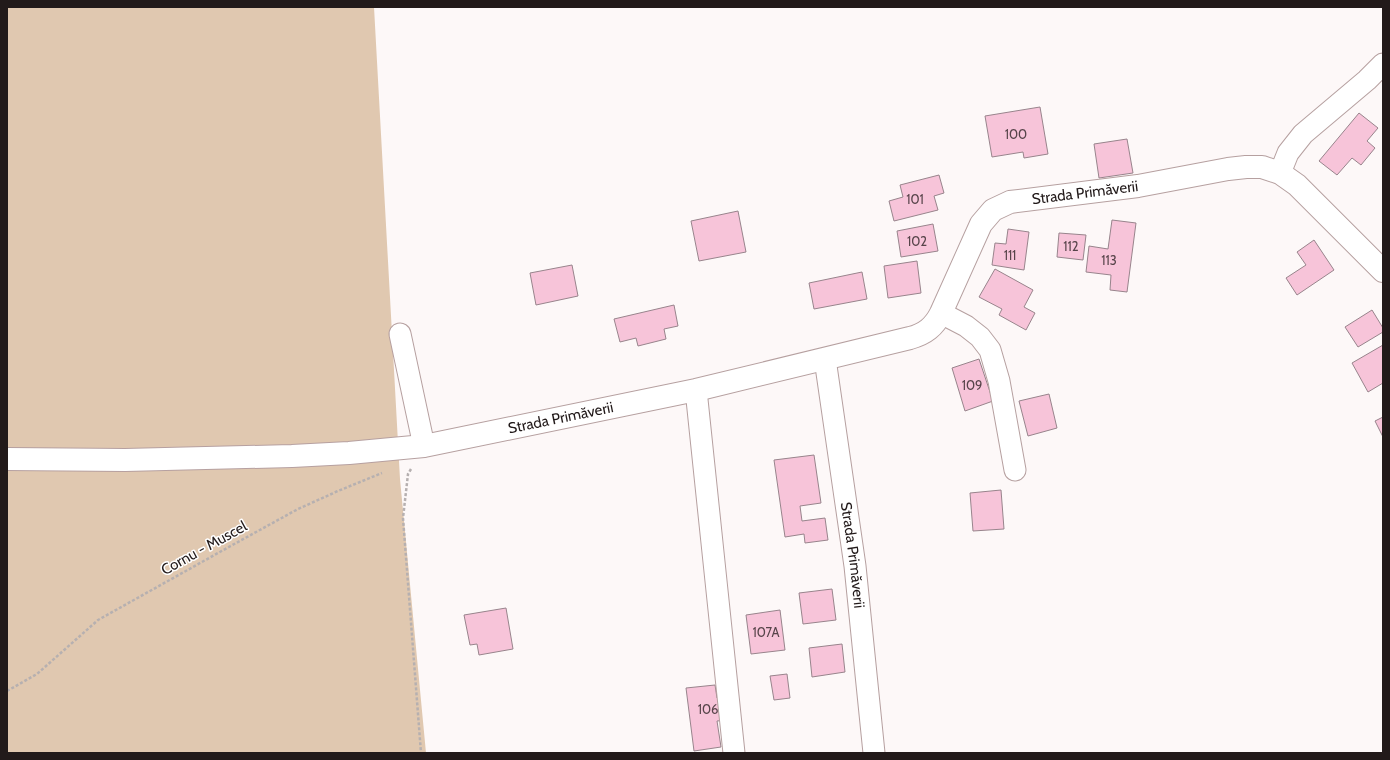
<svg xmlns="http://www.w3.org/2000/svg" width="1390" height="760" viewBox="0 0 1390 760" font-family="Cabin,sans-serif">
<rect width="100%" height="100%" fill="#fdf8f8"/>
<path fill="#e0c8b0" d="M7,7H374L400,479L426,753H7Z"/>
<path fill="#f7c4d9" stroke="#98848c" d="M1040,107L1048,154L1024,158L1023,152L992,157L985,116Z
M1359,113L1378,128L1367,141L1375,148L1361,165L1352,158L1337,175L1319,161Z
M1127,139L1133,173L1099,178L1094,144Z
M939,175L944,193L934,196L938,210L894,221L889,201L903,197L900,185Z
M738,211L746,252L699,261L691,221Z
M1112,220L1136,223L1127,292L1110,290L1111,275L1086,272L1089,246L1108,249Z
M933,224L938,251L901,257L897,231Z
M1008,229L1029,232L1024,270L992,265L995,243L1006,244Z
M1059,233L1086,235L1083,260L1057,257Z
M1314,240L1334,270L1297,295L1286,278L1306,265L1297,252Z
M917,261L921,293L888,298L884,266Z
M572,265L578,296L536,305L530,273Z
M995,269L1033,290L1024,307L1035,313L1026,330L999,315L1002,309L979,297Z
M862,272L867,299L814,309L809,283Z
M674,305L678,326L664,329L666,339L638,346L636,338L620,342L614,319Z
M1372,310L1383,328V332L1358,347L1345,327Z
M1383,345V383L1368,392L1352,363Z
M979,359L993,401L965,411L952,368Z
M1049,394L1057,428L1028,436L1019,401Z
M1383,417V437L1375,421Z
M814,455L821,503L800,506L802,521L825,518L828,540L805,543L804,534L785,537L774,460Z
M1001,490L1004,529L973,531L970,493Z
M832,589L836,620L803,624L799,593Z
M506,608L513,649L479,655L477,644L470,645L464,615Z
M780,610L785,650L751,654L746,615Z
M842,644L845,672L812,677L809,648Z
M787,674L790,698L774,700L770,676Z
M715,685L717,698L725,697L728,720L717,721L721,747L694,751L686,688Z"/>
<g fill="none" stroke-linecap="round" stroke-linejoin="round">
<g stroke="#b6a0a0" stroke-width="23">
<g id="street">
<path d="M1280,173L1288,153L1303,134L1367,80L1383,64"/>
<path d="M941,313L966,326L980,337L990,350L999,381L1015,470"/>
<path d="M400,334L424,446"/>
<path id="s1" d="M825,359L855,566L874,753"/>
<path d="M696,390L734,753"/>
</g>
</g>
<g stroke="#b6a0a0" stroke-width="24">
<g id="secondary">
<path id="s2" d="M7,459L125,460L292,456L349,453L424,446L696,390L910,338C925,334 934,327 941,313L981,224L993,210L1010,202L1138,186L1228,169L1246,167H1262L1280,173L1297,185L1383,271"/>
</g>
</g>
<path stroke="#b6b0b0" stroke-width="2.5" stroke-dasharray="3 2" stroke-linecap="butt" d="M411,469L408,474L403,518L421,753
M7,691L37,674L98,620L227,548L298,509L338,491L382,473"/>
<use href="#street" stroke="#fff" stroke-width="21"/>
<use href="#secondary" stroke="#fff" stroke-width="22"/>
</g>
<g text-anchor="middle" stroke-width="3" stroke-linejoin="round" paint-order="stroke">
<g font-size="13" fill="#57444a">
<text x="1016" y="139">100</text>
<text x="915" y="204">101</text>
<text x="917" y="246">102</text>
<text x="1071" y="251">112</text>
<text x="1010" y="260">111</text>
<text x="1109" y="265">113</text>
<text x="972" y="390">109</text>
<text x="766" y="637">107A</text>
<text x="708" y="714">106</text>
</g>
<g font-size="15" fill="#221a1a" stroke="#fff">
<text dy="5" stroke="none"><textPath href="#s2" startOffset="1167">Strada Primăverii</textPath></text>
<text dy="5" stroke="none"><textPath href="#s2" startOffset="557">Strada Primăverii</textPath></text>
<text transform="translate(204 548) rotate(-29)" y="5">Cornu - Muscel</text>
<text dy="5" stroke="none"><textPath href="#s1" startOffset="198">Strada Primăverii</textPath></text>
</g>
</g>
<rect width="1390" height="760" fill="none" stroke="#221a1a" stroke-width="16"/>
</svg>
